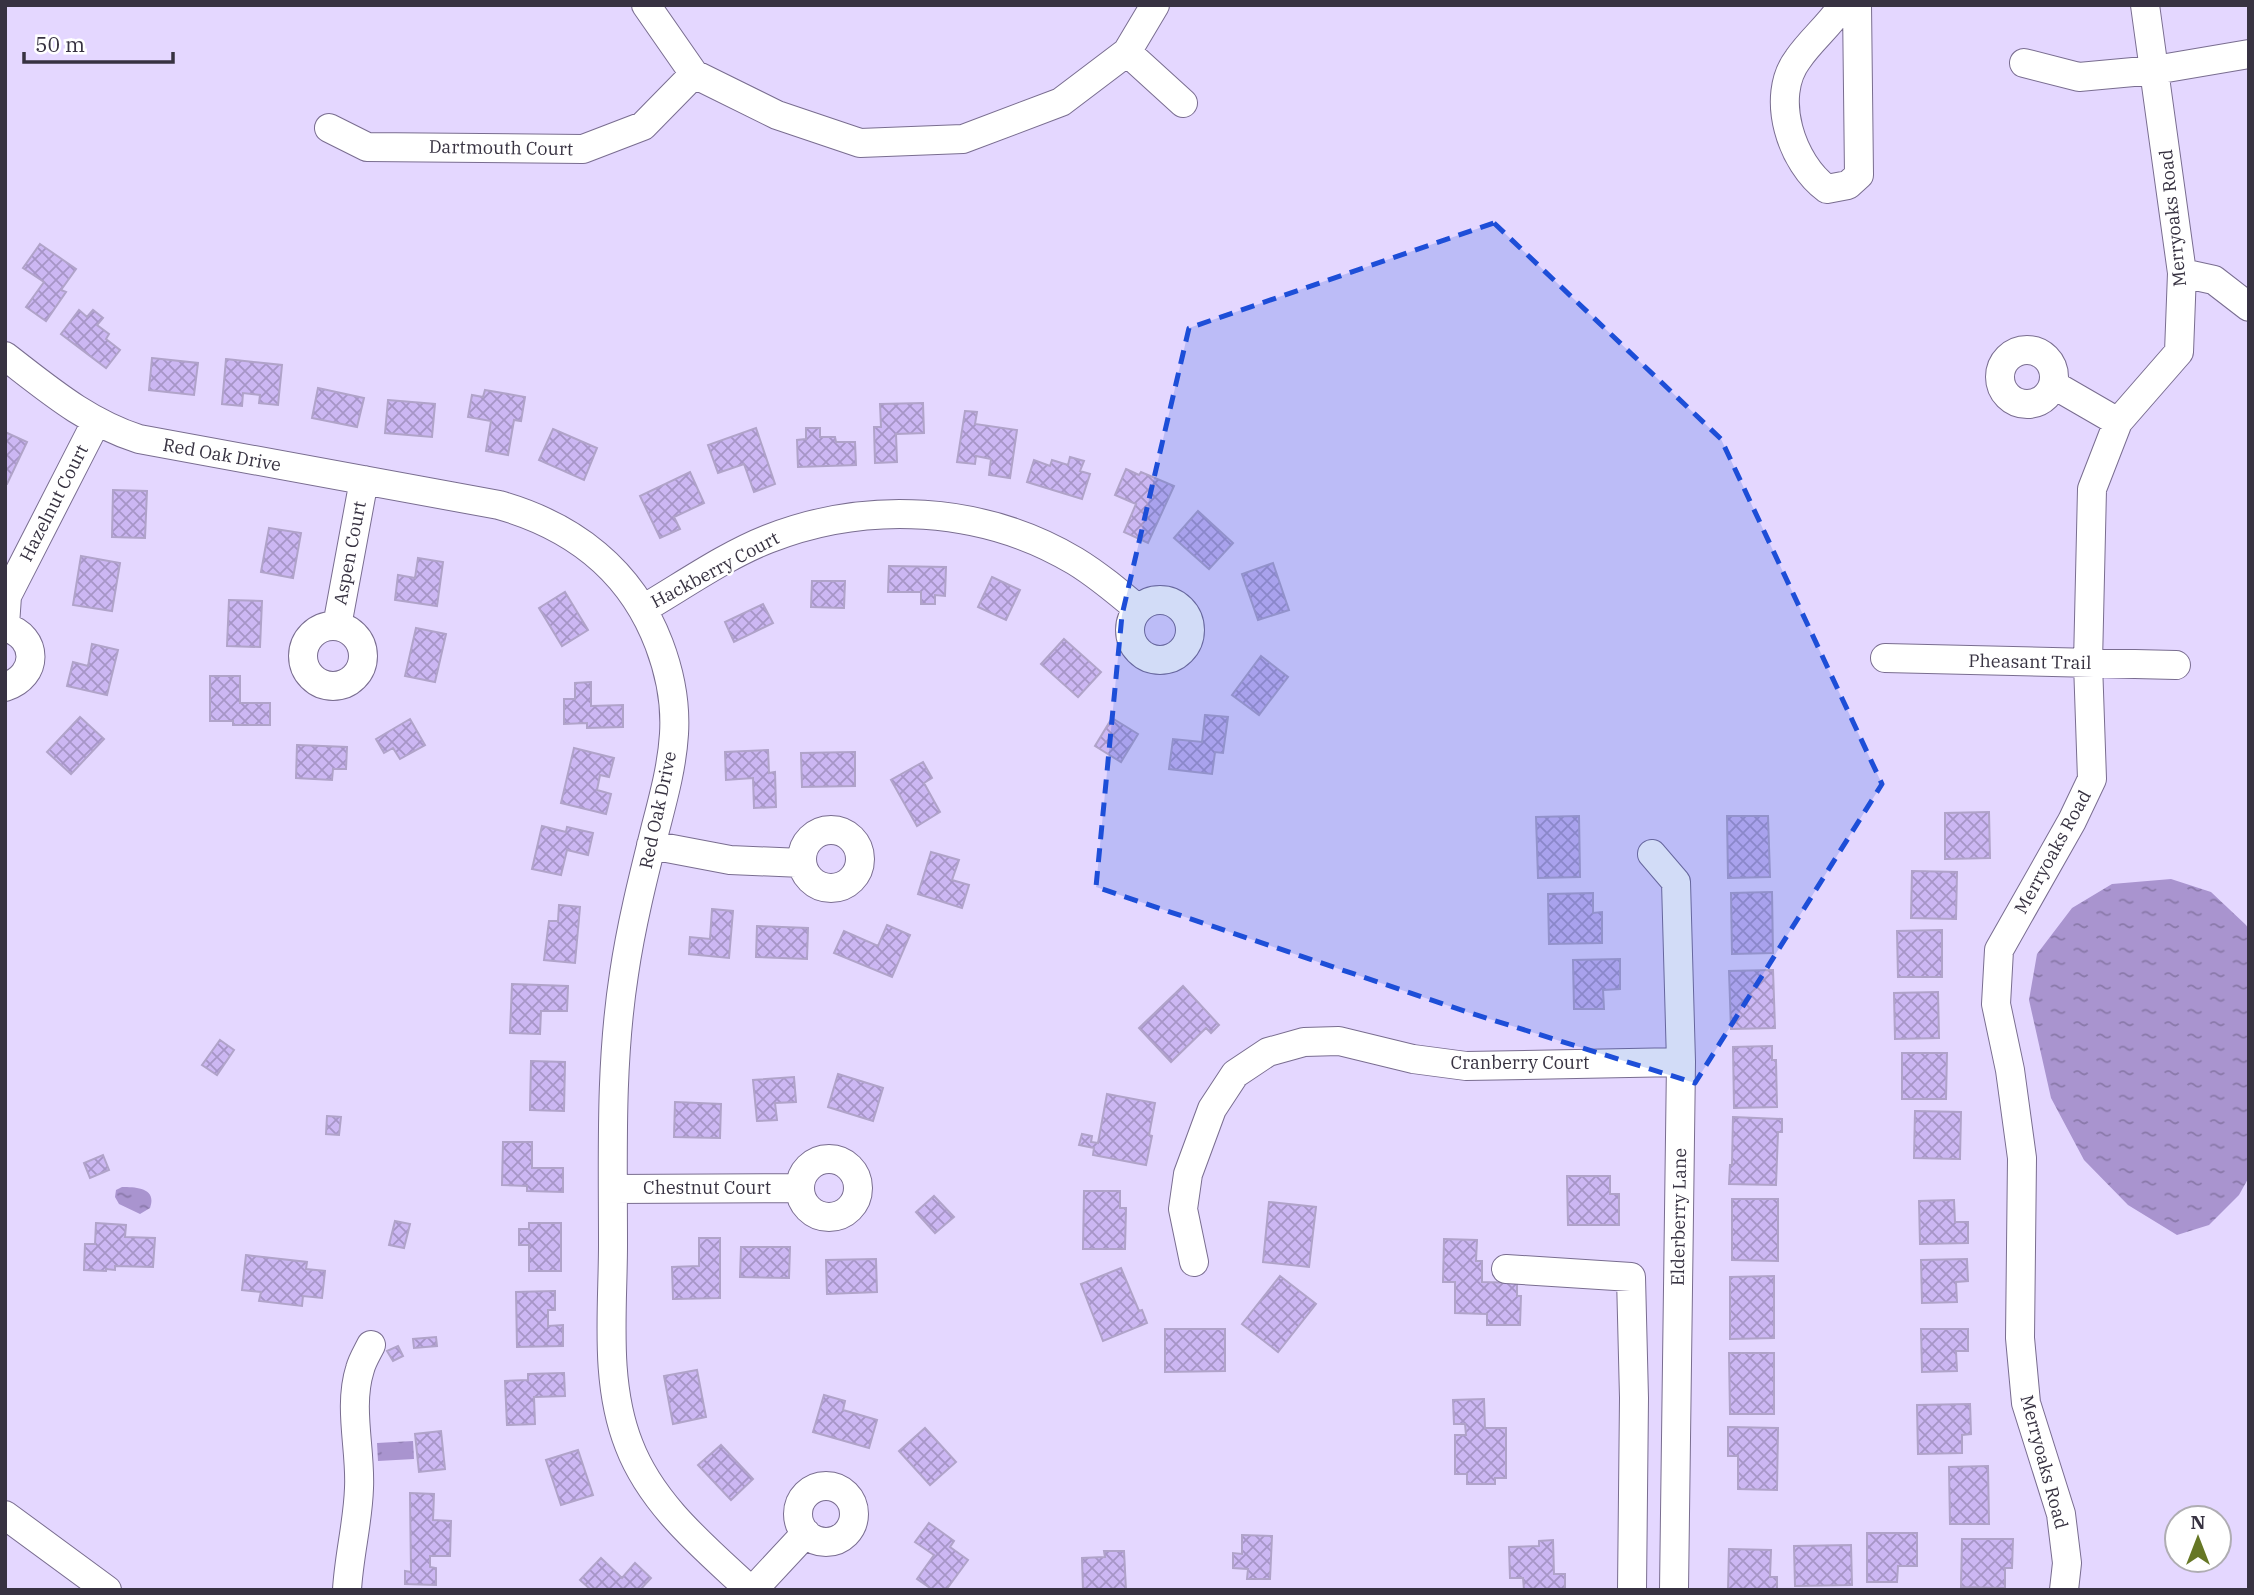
<svg xmlns="http://www.w3.org/2000/svg" width="2254" height="1595" viewBox="0 0 2254 1595" font-family="'IBM Plex Serif',serif">
<defs>
<pattern id="water-ripples" width="26" height="14" patternUnits="userSpaceOnUse" patternTransform="scale(1.75)"><rect width="26" height="14" fill="#a994cf"/><path d="M2 4q2-2 4 0t4 0M15 11q2-2 4 0t4 0" fill="none" stroke="#8a79aa"/></pattern>
<pattern id="building-cross-hatch" width="8" height="8" patternUnits="userSpaceOnUse" patternTransform="scale(1.75)"><rect width="8" height="8" fill="#ccb7f3"/><path d="M0 0l8 8M0 8l8-8" fill="none" stroke="#a695c6"/></pattern>
</defs>
<rect width="100%" height="100%" fill="#e4d7ff"/>
<path fill="url(#water-ripples)" d="M2171,879L2211,892L2246,925L2249,930V1177L2239,1195L2209,1225L2177,1235L2128,1205L2084,1160L2051,1098L2029,1000L2037,954L2072,908L2112,884Z
M122,1187C137,1187 157,1188 150,1208L140,1214L119,1204L115,1197L116,1190Z
M413,1441L414,1459L378,1461L377,1443Z"/>
<path fill="url(#building-cross-hatch)" stroke="#b0a3c9" stroke-width="2" d="M40,244L76,269L61,290L66,292L46,321L26,307L44,282L23,268Z
M79,310L87,317L93,310L103,318L97,325L109,334L106,339L120,350L106,368L61,334Z
M152,358L198,363L194,395L149,390Z
M226,359L282,365L278,405L259,403L260,395L243,393L242,406L222,404Z
M318,388L364,398L357,427L312,418Z
M485,390L525,397L521,421L514,420L508,455L486,451L491,421L468,417L472,395L483,397Z
M388,400L435,404L432,437L385,433Z
M923,403L924,433L896,434L897,462L875,463L874,427H881L880,404Z
M965,411L977,412L975,424L1017,430L1010,478L989,475L991,459L976,456L975,464L957,462Z
M756,428L775,484L754,492L744,464L718,473L708,445Z
M806,428H820V437H835L836,442H855L856,465L798,467L797,440L806,439Z
M553,429L597,448L584,480L539,460Z
M5,432L27,442L7,484H5Z
M1070,457L1084,461L1080,471L1090,474L1082,499L1027,482L1034,460L1050,466L1052,460L1068,465Z
M1126,469L1139,475L1141,472L1174,486L1148,543L1124,532L1136,504L1115,495Z
M690,472L704,503L674,517L680,529L660,538L640,496Z
M113,490L147,491L145,538L112,537Z
M1198,511L1233,543L1209,569L1174,538Z
M269,528L301,533L293,578L261,572Z
M81,556L120,563L112,611L73,605Z
M418,558L443,562L437,606L395,600L398,575L415,578Z
M1273,563L1289,610L1258,620L1242,574Z
M889,566L946,567L945,596L935,595V604H921V592H888Z
M992,577L1020,590L1006,620L978,607Z
M812,581H845L844,608L811,607Z
M565,592L588,630L562,646L539,608Z
M229,600L262,601L260,647L227,646Z
M763,604L773,623L734,642L725,622Z
M416,628L446,634L435,682L405,676Z
M1064,639L1101,672L1078,697L1041,664Z
M92,644L118,650L107,695L67,686L73,662L88,666Z
M1261,656L1288,677L1259,715L1232,695Z
M210,676H240V703H270V725H233V721H210Z
M591,682V706L623,705V727L587,728V723L564,724V699H575V683Z
M1205,715L1228,717L1223,753L1215,752L1212,774L1169,769L1173,739L1202,742Z
M80,717L104,739L71,774L47,752Z
M1112,718L1138,734L1121,762L1095,746Z
M410,719L425,745L400,759L393,748L384,753L376,739Z
M297,745L347,747L346,769H333L332,780L296,778Z
M574,748L614,758L609,777L600,775L597,790L611,794L606,814L561,803Z
M768,750L769,773L775,772L776,807L754,808L753,778L726,780L725,752Z
M855,752V786L802,787L801,753Z
M923,762L932,778L924,783L940,812L917,826L891,780Z
M1989,812L1990,858L1945,859V813Z
M1579,816L1580,877L1538,878L1536,817Z
M1727,816H1768L1770,877L1728,878Z
M542,826L566,832L567,827L593,833L588,855L567,850L561,875L532,869Z
M931,852L959,860L952,880L969,885L962,908L918,894Z
M1912,871L1957,872L1956,919L1911,918Z
M1772,892L1773,953L1732,954L1731,893Z
M1593,893V913L1602,912V943L1549,944L1548,894Z
M559,905L580,907L575,963L544,960L549,921H558Z
M712,909L733,911L729,958L689,954L690,937L710,939Z
M887,925L910,935L892,977L834,953L844,931L878,946Z
M757,926L808,928L807,959L756,957Z
M1942,930V977H1898L1897,931Z
M1620,959V989L1603,990L1604,1009H1574L1573,960Z
M1773,970L1775,1028L1731,1029L1729,971Z
M512,984L568,986L567,1011H541L540,1034L510,1033Z
M1183,986L1219,1025L1211,1033L1206,1028L1171,1062L1139,1028Z
M1938,992L1939,1038L1895,1039L1894,993Z
M220,1040L234,1050L217,1075L202,1065Z
M1772,1046V1060H1776L1777,1107L1734,1108L1733,1047Z
M1902,1053H1947L1946,1099H1902Z
M531,1061L565,1062L564,1111L530,1110Z
M838,1074L883,1088L873,1121L828,1107Z
M794,1077L796,1102L775,1103L777,1120L757,1121L753,1080Z
M1107,1094L1155,1103L1149,1135L1152,1136L1146,1165L1093,1155L1094,1148L1079,1145L1082,1134L1092,1136L1091,1142L1098,1143Z
M675,1102L721,1104L720,1138L674,1137Z
M1915,1111L1961,1112L1960,1159L1914,1158Z
M327,1116L341,1117L339,1135L326,1134Z
M1733,1117L1782,1119V1132H1778L1776,1185L1729,1184L1730,1165H1732Z
M503,1142H532V1168H563V1192L527,1191V1186L502,1185Z
M103,1155L109,1170L90,1178L84,1163Z
M1567,1176H1610V1194H1619V1225H1568Z
M1084,1191H1120V1208H1126L1125,1249H1083Z
M934,1196L954,1217L935,1233L916,1212Z
M1732,1199H1778V1261L1732,1260Z
M1954,1200L1955,1222H1968V1243L1920,1244L1919,1201Z
M1269,1202L1316,1207L1309,1267L1263,1262Z
M395,1221L410,1224L404,1248L389,1245Z
M96,1223L126,1225L125,1237L155,1238L153,1267L115,1266V1270L106,1269V1271L84,1270L85,1244H95Z
M529,1223H561V1271H529V1245H519V1229H529Z
M699,1238H720V1298L673,1299L672,1267L699,1266Z
M1444,1239L1477,1240L1476,1261H1482V1282L1517,1283V1296H1521L1520,1325H1487V1314L1455,1313V1282H1443Z
M741,1247H790L789,1278L740,1277Z
M246,1255L307,1262L306,1269L325,1271L322,1298L303,1296L302,1306L259,1301L261,1292L242,1290Z
M876,1259L877,1292L827,1294L826,1260Z
M1967,1259L1968,1281L1956,1282L1957,1302L1922,1303L1921,1260Z
M1121,1268L1139,1311L1142,1310L1147,1323L1103,1341L1081,1284Z
M1280,1276L1316,1304L1278,1352L1242,1324Z
M1774,1276V1338L1730,1339V1277Z
M555,1291V1310H548V1326L563,1325V1346L517,1347L516,1292Z
M1165,1329H1225V1371L1165,1372Z
M1921,1329H1968V1351H1956L1957,1371L1922,1372Z
M436,1337L437,1346L414,1348L413,1339Z
M398,1346L403,1356L393,1361L387,1351Z
M1729,1353H1774V1414H1730Z
M697,1370L706,1417L673,1424L664,1376Z
M564,1373L565,1396L534,1397L535,1424L507,1425L505,1381L528,1380V1374Z
M824,1395L845,1401L843,1410L877,1420L869,1448L813,1432Z
M1484,1399L1485,1428H1506V1478H1495V1484H1467V1474H1455V1435H1466L1465,1424H1454L1453,1400Z
M1970,1404L1971,1434L1962,1435V1453L1918,1454L1917,1405Z
M1728,1427L1778,1428L1777,1490L1738,1489V1456H1728Z
M925,1428L956,1462L930,1485L899,1451Z
M441,1431L445,1469L419,1472L415,1434Z
M721,1445L753,1479L731,1500L698,1465Z
M578,1450L593,1495L561,1505L546,1460Z
M1988,1466L1989,1524H1950L1949,1467Z
M410,1493L434,1494L433,1520L451,1521L450,1556H430V1567L436,1568V1585L405,1584V1571L411,1572Z
M929,1523L954,1541L950,1547L968,1560L946,1590H933L917,1579L934,1555L915,1542Z
M1867,1533H1917V1566H1898L1897,1582H1867Z
M1242,1535L1272,1536L1270,1579H1247L1248,1569L1233,1568V1553L1242,1554Z
M1962,1539H2013L2012,1568H2005V1588L1961,1587Z
M1553,1540L1554,1574H1565V1590H1524L1523,1578H1510L1509,1547L1539,1546V1541Z
M1851,1545L1852,1585L1795,1586L1794,1546Z
M1729,1549L1771,1550L1770,1577H1777V1590H1728Z
M1104,1551H1124L1126,1590H1083L1082,1558L1105,1557Z
M601,1558L622,1578L635,1563L651,1578L640,1590H591L580,1580Z"/>
<g fill="none" stroke-linecap="round" stroke-linejoin="round">
<g stroke="#796d90" stroke-width="30">
<path id="minor" d="M646,5L694,74L777,115L860,143L963,139L1061,102L1127,52L1155,5
M1843,5C1829,26 1811,40 1798,59C1769,97 1792,164 1827,189L1848,185L1859,175L1857,5
M1127,52L1183,103
M2024,63L2079,77L2155,70L2249,54
M329,128L367,147L583,149L643,126L694,74
M2182,273L2214,280L2249,307
M2000 377a27 27 0 1 1 54 0a27 27 0 1 1-54 0Z
M5,356C48,389 86,422 139,439L499,505C573,526 631,570 659,644C670,673 676,702 674,734C672,767 663,799 655,830C643,878 631,926 624,974C610,1064 613,1154 613,1244C613,1310 604,1382 629,1445C652,1505 704,1547 750,1590
M2054,385L2118,422
M1130 630a30 30 0 1 1 60 0a30 30 0 1 1-60 0Z
M643,609C684,585 725,556 768,539C867,500 983,506 1075,561C1098,575 1118,592 1138,609
M5,625L7,596L96,422
M337,626L364,480
M303 656a30 30 0 1 1 60 0a30 30 0 1 1-60 0Z
M5,627C39,637 39,676 5,687
M1885,658L2176,665
M802 859a29 29 0 1 1 58 0a29 29 0 1 1-58 0Z
M651,845L730,860L802,863
M1652,854L1676,882L1681,1062L1674,1590
M800 1188a29 29 0 1 1 58 0a29 29 0 1 1-58 0Z
M613,1189L800,1188
M1194,1262L1183,1209L1188,1174L1212,1109L1235,1074L1268,1052L1304,1042L1339,1041L1413,1059L1466,1066L1681,1062
M1506,1269L1631,1277L1634,1398L1632,1590
M798 1514a28 28 0 1 1 56 0a28 28 0 1 1-56 0Z
M5,1515L107,1590
M347,1590C349,1555 358,1522 359,1488C361,1450 348,1407 360,1369C362,1361 367,1353 371,1345
M753,1590L806,1533
M2064,1590L2067,1563L2061,1514L2026,1403L2020,1338L2022,1158L2010,1070L1996,1004L1999,950L2072,821L2092,779L2088,663L2092,489L2118,422L2179,352L2182,273L2145,5"/>
</g>
<use href="#minor" stroke="#fff" stroke-width="28"/>
</g>
<path fill="#1d4ed8" fill-opacity="0.2" stroke="#1d4ed8" stroke-width="5" stroke-dasharray="14 9" stroke-linejoin="round" d="M1494,223L1721,439L1882,784L1695,1083L1467,1012L1096,887L1122,615L1189,328Z"/>
<g text-anchor="middle" stroke-width="5" stroke-linejoin="round" paint-order="stroke">
<g font-size="18" fill="#373241" stroke="#fff">
<text transform="translate(501 148) rotate(1)" y="6">Dartmouth Court</text>
<text transform="translate(2173 218) rotate(-96)" y="6">Merryoaks Road</text>
<text transform="translate(222 455) rotate(10)" y="6">Red Oak Drive</text>
<text transform="translate(54 503) rotate(-63)" y="6">Hazelnut Court</text>
<text transform="translate(350 553) rotate(-79)" y="6">Aspen Court</text>
<text transform="translate(715 570) rotate(-28)" y="6">Hackberry Court</text>
<text transform="translate(2030 662) rotate(1)" y="6">Pheasant Trail</text>
<text transform="translate(658 810) rotate(-78)" y="6">Red Oak Drive</text>
<text transform="translate(2053 852) rotate(-61)" y="6">Merryoaks Road</text>
<text x="1520" y="1069">Cranberry Court</text>
<text x="707" y="1194">Chestnut Court</text>
<text transform="translate(1679 1217) rotate(-89)" y="6">Elderberry Lane</text>
<text transform="translate(2044 1462) rotate(75)" y="6">Merryoaks Road</text>
</g>
</g>
<rect width="2254" height="1595" fill="none" stroke="#373241" stroke-width="14"/>
<g transform="translate(2198 1539)"><circle r="33" fill="#ffffff" stroke="#afadb3" stroke-width="2"/>
<path d="M0-5L12 26L0 18L-12 26Z" fill="#667725"/>
<text y="-10" font-size="19" font-weight="bold" text-anchor="middle" fill="#373241">N</text>
</g>
<path d="M24 52v10h149v-10" fill="none" stroke="#373241" stroke-width="3.5"/>
<text x="35" y="52" font-size="21" fill="#373241" stroke="#ffffff" stroke-width="5" paint-order="stroke">50 m</text>
</svg>
